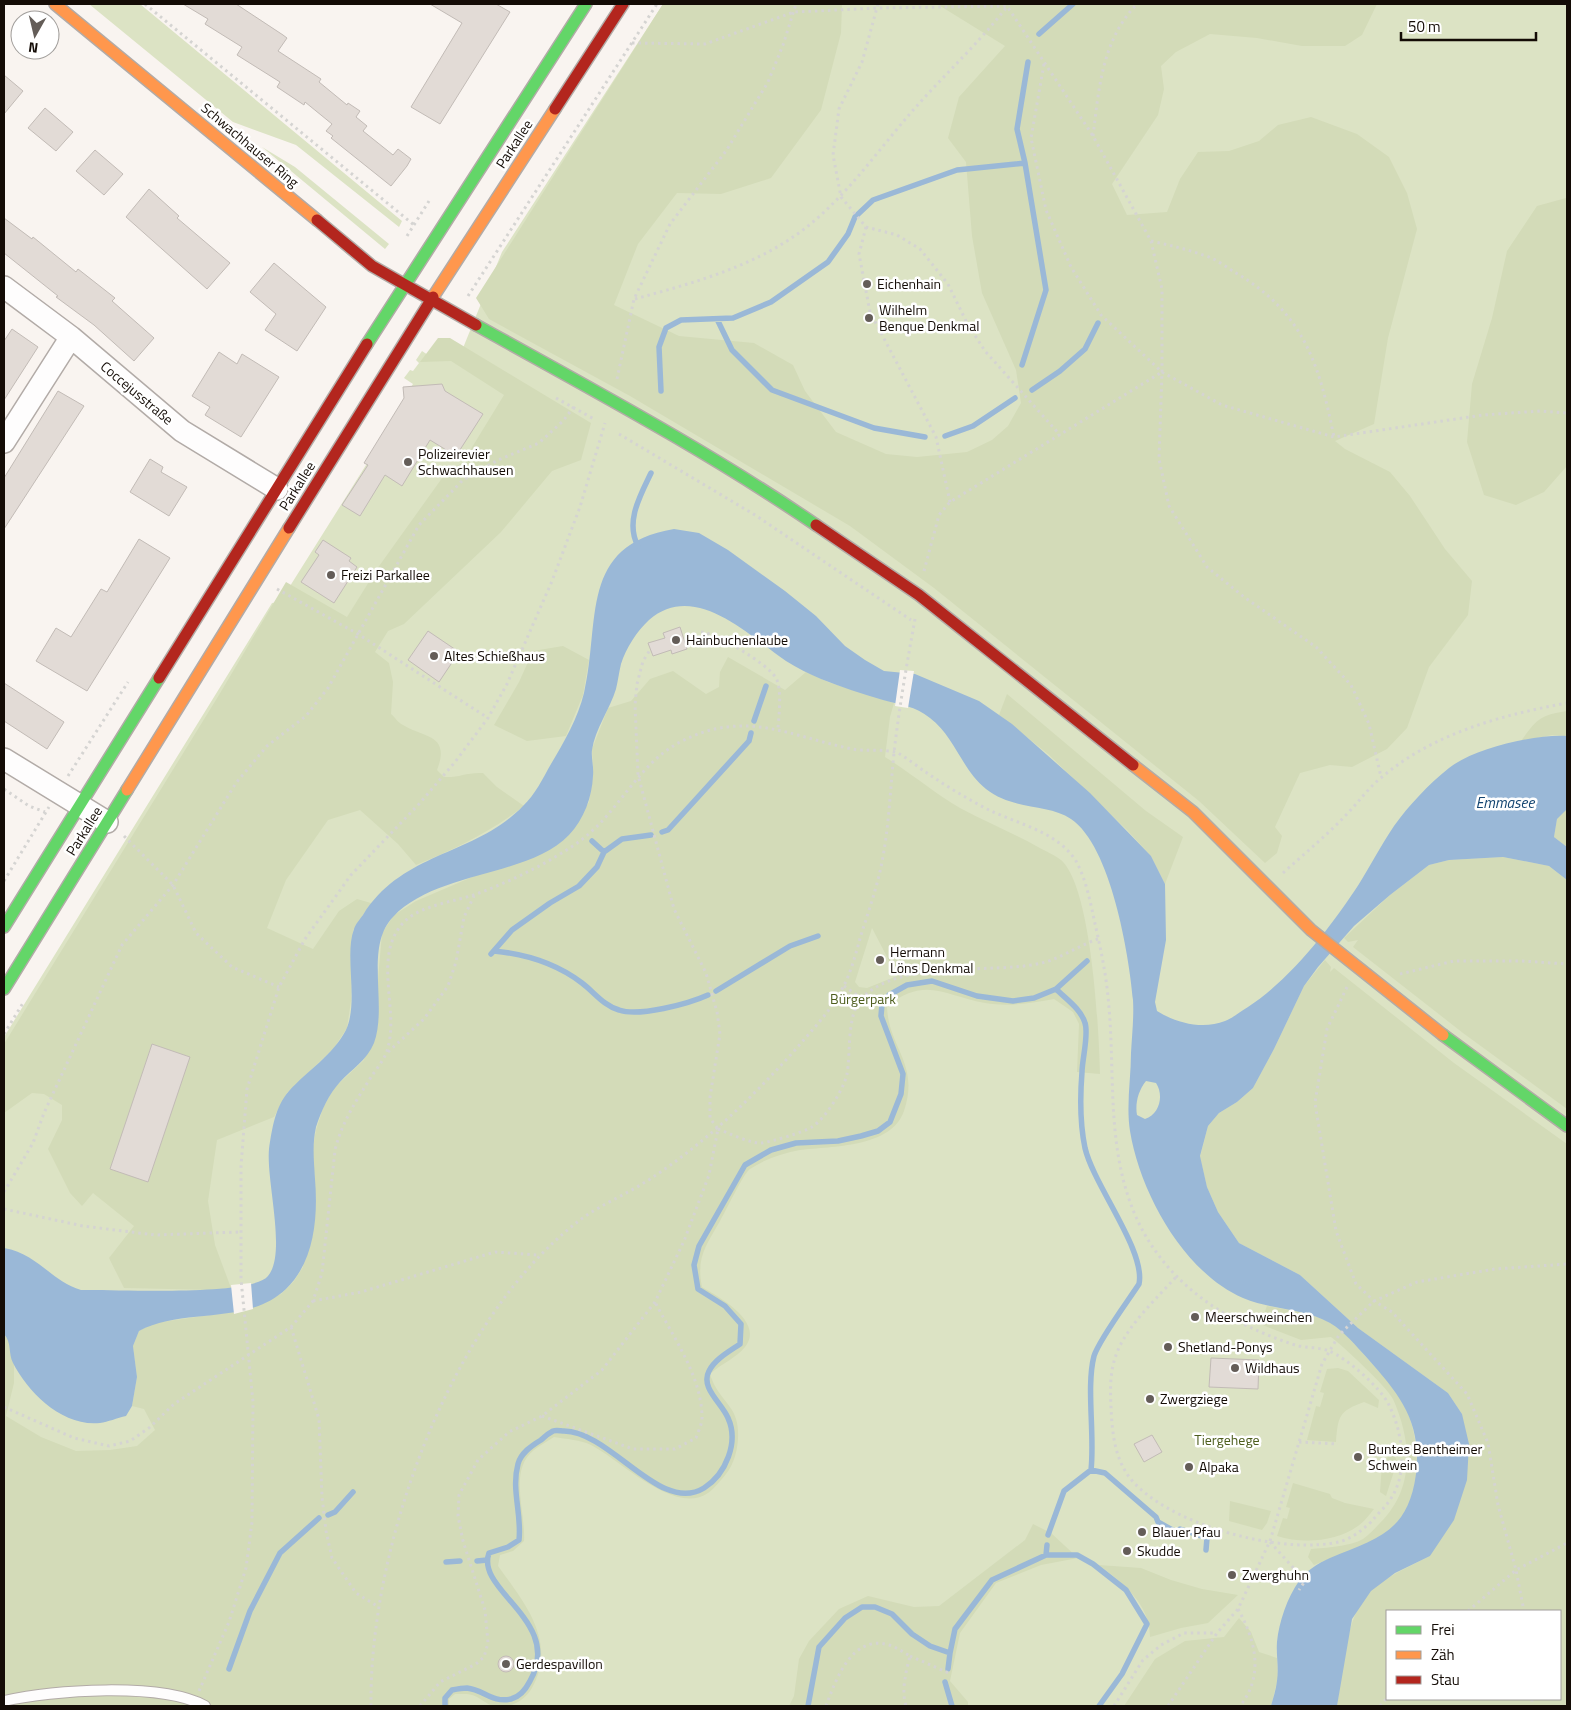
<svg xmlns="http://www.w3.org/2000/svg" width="1571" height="1710" viewBox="0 0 1571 1710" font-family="'Titillium Web',sans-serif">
<rect width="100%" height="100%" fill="#f9f4f0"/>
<path fill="#dce3c4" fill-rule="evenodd" d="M89,4H140L402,221L399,227L296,145L233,122Z
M663,4H1567V1706H4V1037L272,603L280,602L410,395L407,393L413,384L404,378L410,370L413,371L419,363L416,360L422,351L431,357L463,348L502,252ZM1387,1611H1560V1699H1387Z
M262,147L295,167L389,244L385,249Z"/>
<path fill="#d3dbb8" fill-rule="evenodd" d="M663,4H842L841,33L821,110L771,178L721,194L677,193L638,244L614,305L679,336L754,343L793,365L805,391L836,432L886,454L917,457L967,452L992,440L1008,426L1021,403L1016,370L982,293L972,236L966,162L948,138L959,97L1005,46L937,4H1377L1362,35L1345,46H1302L1257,38L1210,34L1176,52L1161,66L1164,89L1158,115L1112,184L1127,215L1167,212L1180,179L1198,152L1229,151L1259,141L1278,125L1311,117L1357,134L1389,157L1407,193L1417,229L1388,338L1374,424L1335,441L1345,449L1390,472L1410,496L1445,549L1472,581L1468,615L1429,667L1407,728L1387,749L1352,767L1330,765L1300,773L1275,827L1282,836L1277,853L1265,863L1199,801L934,588L850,526L630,396L489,319L476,298Z
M1566,198L1567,466L1544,492L1516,505L1484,495L1467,442L1472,384L1492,318L1507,251L1537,206Z
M438,338H450L591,423L581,460L552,471L501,532L404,624L388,631L375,652L389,663L393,682L391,714C395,717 398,723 403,725C424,738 451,734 437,770L444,777C459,778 466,772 483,773L497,787L524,806C490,832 455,849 416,865L398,844L360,810L328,820L286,880L267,928L313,949L339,911L357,899L371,903L353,930L351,1001L347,1028L334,1048L287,1093L274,1117L217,1140L208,1201L215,1245L231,1288L214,1290L124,1288L109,1258L134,1226L93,1193L82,1206L70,1193L48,1149L62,1120V1105L44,1094L32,1093L4,1113V1044L219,695L286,582L347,617L377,569L445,474L463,462L504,395L451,361L420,362Z
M563,646L589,660L583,695L566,736L527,741L494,725L519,682L533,651Z
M728,657L785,690L806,672L828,682L894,703L890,717L885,757C911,773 934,793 960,808C986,822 1013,833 1038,847C1045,851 1055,855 1061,860C1092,887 1099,1032 1100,1074L1077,1072L1079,1024L1073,1012L1054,999C1030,1003 1009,1007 985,1003C943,995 926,976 887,1006C888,1048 920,1063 904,1111C891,1148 832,1146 800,1150C783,1153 765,1159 750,1169C743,1174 726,1211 720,1221C706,1246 696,1257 702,1287C719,1297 765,1322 745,1347C736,1358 721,1364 710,1374C716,1395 732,1404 736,1419C741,1435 737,1461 726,1474C721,1480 714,1489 708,1493C674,1516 621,1460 591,1445C581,1440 566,1439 554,1437C548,1441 540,1445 534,1450C508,1470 526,1513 524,1541L513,1551L500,1555L498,1566C523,1601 556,1639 534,1684C529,1695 519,1705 505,1706C489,1707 489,1704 477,1697C471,1693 462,1694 455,1694L449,1699V1706H4V1334L9,1342L14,1365V1383L6,1416L41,1437L76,1451L110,1450L137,1446L155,1430L144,1409L132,1406L137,1377L133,1346L139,1331L154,1323L238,1311L281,1294L294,1281L303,1267L315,1180L312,1152L316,1130L323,1108L334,1088L364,1060L378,979L382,933L394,915L416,901L568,836L589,802L593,774L592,749L608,708L631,701L650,679L673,671L706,694L719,687L720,672ZM872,928L897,976L867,988L859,987L855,982Z
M1007,694L1146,811L1183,837L1165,884L1151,856L1128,831L1048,754L999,715Z
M1567,711V736L1552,735L1521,741C1537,719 1540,715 1567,711Z
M1565,809H1567V847L1554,837L1557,819Z
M1503,857L1549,866L1567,880V1109L1463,1033L1353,947L1358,940L1348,942L1344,938L1390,895L1429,865L1449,860Z
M1325,960L1331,967L1330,972L1334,968L1454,1063L1567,1144V1706H1337C1343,1672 1345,1613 1372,1589C1390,1575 1410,1566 1430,1556L1462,1414L1448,1393L1358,1328L1300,1275L1239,1243L1218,1212L1207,1187L1200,1157L1208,1126L1219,1113L1237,1102L1253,1088L1274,1049L1304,986ZM1387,1611H1560V1699H1387Z
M1267,1306C1289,1310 1313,1313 1332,1324C1346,1333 1357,1347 1368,1359C1377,1370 1390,1380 1398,1393C1421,1429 1426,1491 1396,1525C1376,1547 1340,1554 1314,1565L1308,1557L1311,1549C1325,1548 1351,1546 1363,1539C1369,1535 1375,1528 1380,1523C1415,1488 1412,1442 1393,1399C1387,1387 1343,1346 1331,1337L1301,1340L1260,1324Z
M1338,1368L1348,1371L1379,1400L1378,1408L1364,1402C1339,1411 1338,1416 1336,1442L1307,1440L1316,1406L1320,1407L1324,1393L1320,1392L1327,1369Z
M1393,1451L1397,1462L1386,1496L1380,1492L1382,1464Z
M1293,1483L1330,1494L1332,1498L1345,1503L1374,1509C1369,1515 1364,1522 1358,1526C1336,1542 1302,1544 1277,1536L1283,1518L1287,1519L1290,1508L1286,1507Z
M1230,1501L1271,1511L1267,1523L1262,1530L1229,1521Z
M1033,1524L1051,1533L1078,1558L1041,1565L996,1583L960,1633L950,1681L968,1702V1706H789L794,1696L799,1659L809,1641L839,1609L868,1596L914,1607L939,1606L1025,1540Z
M1099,1565L1141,1568L1171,1580L1202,1589L1238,1595L1208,1623L1181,1628L1150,1637C1150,1604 1123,1583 1099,1565Z
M1239,1618L1251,1632L1259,1652L1277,1658L1278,1678L1271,1706H1124L1155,1659L1185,1641L1224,1637Z"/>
<path fill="#9ab8d7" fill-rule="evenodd" d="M674,529L699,533L728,550L785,591L816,616L845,646L865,660L884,671L915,674L979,701L1012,724L1090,793L1151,856L1165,884L1166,940L1155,1002L1157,1011C1176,1023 1203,1030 1225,1021C1233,1018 1241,1011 1248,1007C1291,979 1331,927 1359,884C1371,865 1381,845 1394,826C1409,805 1429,784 1449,768C1474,748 1535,734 1567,736V809L1557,819L1554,837L1567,847V880L1549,866L1503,857L1449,860L1429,865L1390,895L1354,926L1318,967L1304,986L1274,1049L1253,1088L1237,1102L1219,1113L1208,1126L1200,1156L1207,1187L1218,1212L1239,1243L1300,1275L1358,1328L1448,1393L1462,1414L1469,1444L1467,1480L1454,1520L1430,1556L1395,1573L1371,1591L1352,1619L1337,1706H1271C1273,1698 1276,1690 1277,1681C1279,1668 1276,1655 1277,1642C1279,1622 1287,1598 1299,1581C1307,1570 1317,1564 1330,1558C1377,1538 1408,1533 1416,1474C1422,1422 1400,1395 1368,1359C1356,1346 1345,1332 1330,1323C1303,1308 1271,1310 1243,1298C1183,1272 1140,1192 1130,1131C1126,1106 1131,1078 1131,1053C1132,1035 1134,1017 1133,1000C1129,954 1111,846 1071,819C1048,803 1014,811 986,789C962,770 955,737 930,718C915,706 901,705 883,700C862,694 841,687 821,679C809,674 797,668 786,661C749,636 695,580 649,620C637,631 626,648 621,664C619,672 618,681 616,689C610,709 595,729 592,750C591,758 594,767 593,776C592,797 584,819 569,835C529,877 436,871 393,917C364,947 388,1005 374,1043C367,1060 352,1069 340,1082C329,1094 321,1111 316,1127C312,1145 314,1161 315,1179C318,1216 315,1261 286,1289C247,1326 183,1307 139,1331L133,1346L137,1377L132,1406L126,1416C117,1418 108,1422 100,1423C62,1427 28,1392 13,1363C8,1353 12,1343 4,1334V1248C38,1254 51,1281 81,1290C114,1289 251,1297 268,1276C287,1253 266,1182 269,1149C272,1129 275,1107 289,1091C307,1071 333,1055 346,1030C359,1002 344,955 354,929C355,925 360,919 363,915C403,851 475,856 523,806C535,795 543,778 551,764C564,742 578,718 584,693C601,621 578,545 674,529ZM1146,1081L1156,1083C1164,1095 1160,1114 1145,1119L1137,1115C1135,1104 1138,1091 1146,1081Z"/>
<path fill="#f9f4f0" d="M900,670L914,671L908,708L895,706Z
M251,1283L253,1309L234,1314L231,1285Z"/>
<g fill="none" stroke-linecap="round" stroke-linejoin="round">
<path stroke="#9ab8d7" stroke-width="5.5" d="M1039,34L1073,4
M717,319L732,350L772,390L874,428L925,437
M1022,365L1046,290L1025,163L1017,129L1028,62
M1032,390L1060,371L1085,349L1098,323
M661,391L659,347L666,328L681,320L733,318L771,302L828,262L848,234L855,217L873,200L957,170L1025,163
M945,436L973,426L1015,398
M638,546C625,522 640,496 651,473
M754,721L766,686
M662,832L668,830L749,741L751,733
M592,841L604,852
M494,951C525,954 557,964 582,983C594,992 604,1006 619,1010C639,1017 688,1004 708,995
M491,954L512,930L550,903L579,886L597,867L604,852L622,839L651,835
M716,991L790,946L818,936
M1091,1470L1105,1473L1156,1517L1158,1522L1176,1532L1180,1529L1207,1538L1206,1550
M328,1515L335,1512L353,1492
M1048,1535L1064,1491L1091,1470C1095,1435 1086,1387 1094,1356C1099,1340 1128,1301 1139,1284C1146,1251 1094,1186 1085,1148C1080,1124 1080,1097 1082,1072C1082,1060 1089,1034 1085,1023C1081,1009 1066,999 1056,989
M1046,1555L1047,1545
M477,1561L487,1560
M446,1562L460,1561
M229,1669L250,1611L280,1553L319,1518
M948,1669L950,1653
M945,1682L952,1706
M445,1706V1698L452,1690C457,1689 462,1688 467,1688C484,1690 492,1703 511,1699C519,1697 526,1689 530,1681C564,1621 475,1591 489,1553L508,1547L519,1540C522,1514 511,1490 518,1464C521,1453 531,1446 541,1440C544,1437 549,1433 553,1431C556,1430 561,1431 564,1431C612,1432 660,1515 704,1488C726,1474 739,1442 728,1418C722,1403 700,1388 709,1371C715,1359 730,1351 740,1344L741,1324L725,1306L698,1289L694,1265L699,1246L745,1165L771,1150L796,1143L838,1141L861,1136L878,1131L890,1122L901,1094L903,1074L881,1016L882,1004L889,995L907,985L932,981L977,996L1013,1001L1034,998L1056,989L1087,961
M808,1706L819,1647L845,1618L862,1607H875L892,1614L912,1634L930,1646L950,1653L955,1629L992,1580L1046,1555H1077L1093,1564L1126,1590L1147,1624L1122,1674L1099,1706"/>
</g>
<path fill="#e2dbd6" stroke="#c2bbb6" d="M183,4H236L283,35L287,38L278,51L321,79L319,82L347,105L348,103L360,111L356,117L367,126L363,131L393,155L398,149L411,159L407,166L391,186L331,138L333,136L326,131L332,124L305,102L304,105L277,87L280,82L237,55L242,47L205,24L208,19Z
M430,4H496L510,12L440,124L411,107L462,23Z
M4,75L23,91L4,114Z
M45,108L73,132L56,151L28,128Z
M95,150L123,174L104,195L76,171Z
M149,189L179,216L177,218L230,263L207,289L126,217Z
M4,218L32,239L33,237L76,272L78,269L115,298L112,301L154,338L134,361L94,325L56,297L58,296L4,253Z
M274,263L326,307L297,351L265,330L276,314L250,292Z
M12,329L38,347L4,400V341Z
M219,352L237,364L242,354L279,377L241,437L205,415L210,407L192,396Z
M442,384L445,391L483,414L456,456L430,440L402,486L385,475L360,516L342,505L368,465L364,463L404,398L403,387Z
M58,391L84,406L4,529V478Z
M150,459L163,467L161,472L187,487L169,516L130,492Z
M139,539L170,558L87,691L36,661L56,628L71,637L101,589L107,592Z
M323,540L351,558L349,561L357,567L334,603L301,582L319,555L315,552Z
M680,627L687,649L672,654L671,650L653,656L648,643L665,638L663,633Z
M428,631L459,652L439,682L408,660Z
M4,683L64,722L47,749L4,721Z
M152,1044L190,1057L148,1182L110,1169Z
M1211,1358L1259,1360L1258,1389L1209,1387Z
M1152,1435L1162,1452L1144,1462L1134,1444Z
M498 1664a8 8 0 1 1 16 0a8 8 0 1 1-16 0Z"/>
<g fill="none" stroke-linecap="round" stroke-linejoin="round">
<g stroke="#b2aba7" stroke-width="12">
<path id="lane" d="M4,1701C52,1690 161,1682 205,1706"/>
</g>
<g stroke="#b2aba7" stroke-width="24">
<path id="street" d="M4,287L71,337L182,431L277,489
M4,442L71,337
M4,759L107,822"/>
</g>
<g stroke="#b2aba7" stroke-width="14">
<path id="fast" d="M476,325C591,389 708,451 816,525
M367,344L586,4
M4,927L159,678
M4,989L127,790
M1443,1035L1567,1126"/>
</g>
<g stroke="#b2aba7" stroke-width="14">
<path id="slow" d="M55,4L317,220
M433,297L555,109
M1133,765L1193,812L1311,930L1443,1035
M127,790L289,528"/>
</g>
<g stroke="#b2aba7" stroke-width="14">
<path id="jam" d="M555,109L623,4
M317,220L372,266L476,325
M816,525L919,595L1133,765
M289,528L433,297
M159,678L367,344"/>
</g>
<path stroke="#d5d4d2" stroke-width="3" stroke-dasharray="2.5 4" stroke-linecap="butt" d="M145,4L414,225
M878,4L862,62L839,109L833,155L841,197L866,227L897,235L920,249L948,284L967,323L985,351L1060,435
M632,43L705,44L794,12L878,8L1007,6L1093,136L1151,241L1162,289V372L1159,459L1169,506L1207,567L1244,597L1316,647L1351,685L1369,724L1381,777
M1044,64L1031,138L1046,210L1071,267L1101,315L1162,372L1222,405L1334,437L1483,415L1540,411L1567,413
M1093,136C1099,88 1102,40 1137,4
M866,227L859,254L870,312L936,437L950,502
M407,236L429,201
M1151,241C1169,245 1186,249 1203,255C1215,258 1226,267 1236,273C1304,313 1319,364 1334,437
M468,296L657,4
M635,299C689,284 746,269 793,237C842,204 876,152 915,108C946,73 981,41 1009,4
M617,379L634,299L670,224L726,151L768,82L783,45L796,4
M556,398L594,419
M619,434L755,515L911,620
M924,571L939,515L950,502L1162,372
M277,589L358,634L488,718
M701,632C716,633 768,664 776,678C782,689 779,715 778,728
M68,776L128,682
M4,789L29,806L45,812
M124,836L173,885L196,933L232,967L279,987
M1283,873C1304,854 1326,836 1345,816C1358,803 1368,788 1382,777C1434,733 1502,715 1567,703
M4,881L49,807
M1400,974L1454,961H1522L1567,964
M844,986L861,998
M1347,987L1327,1029L1315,1103L1336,1231L1356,1284L1374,1301L1392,1312L1467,1394L1488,1443L1498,1505L1516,1570L1524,1611
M4,1034L23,1003
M388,1052L424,1019L448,986L456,962L464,917L474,896
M718,1129C728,1133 752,1144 761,1143C771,1142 804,1132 812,1127C825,1119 844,1089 847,1074C851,1053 846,1013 863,997C904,958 991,975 1042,963C1059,959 1080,945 1098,939
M4,1192L33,1143L44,1113L122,945L173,885L236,783L267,746L306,716L328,688L419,525L463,480L498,460L539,443L563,421L576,404
M4,1209L83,1226L155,1235L240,1232
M313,1301L361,1292L495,1252L538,1255
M291,1327L319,1419L322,1497L326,1531L332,1558L356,1593L377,1606
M4,1407L74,1438L109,1446L130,1441L149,1428L174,1404L291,1327L313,1301L322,1273L335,1150C342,1122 356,1101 371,1077C377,1068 386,1058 388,1047C399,1009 372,955 404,922C422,904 456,902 479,893C501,885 522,875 543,864C560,854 577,845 592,831C623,803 642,761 682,741C746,709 789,736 852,749C866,752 884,748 898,753C907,758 918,767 927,773C946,786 966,798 987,809C1017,824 1057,831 1076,861C1087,881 1091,906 1096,928C1101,951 1106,974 1108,997C1116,1071 1105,1147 1136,1217C1166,1284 1227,1323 1295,1345C1305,1348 1319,1347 1329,1351C1347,1358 1381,1388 1389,1405C1402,1431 1408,1469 1393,1495C1388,1505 1378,1513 1371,1522C1362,1530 1354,1537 1342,1541C1286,1557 1161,1524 1127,1474C1114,1454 1112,1430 1111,1407C1110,1387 1110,1368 1118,1350C1130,1323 1156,1299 1176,1277
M542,1416L633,1449H675L696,1438C698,1432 701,1426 702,1420C703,1378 673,1337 655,1302
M1299,1442L1338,1444
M1270,1542L1298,1573L1307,1578L1299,1590
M1238,1609C1256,1641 1264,1676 1240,1706
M1468,1611L1516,1570L1567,1543
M910,1656L951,1674
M199,1691L229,1622L246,1568L252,1522L253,1402L241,1279V1166L247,1089L279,987L305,939L351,875L419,804L455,762L488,718L507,684L552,581L580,507L605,423
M1532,1699V1706
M371,1706C369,1547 450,1318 580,1220C600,1205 625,1195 647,1181C703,1145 750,1100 795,1050C812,1030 830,1012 842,989C851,973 856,953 861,935C868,913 876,890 881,867C889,829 890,791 894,753C899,708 907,663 915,619
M420,1706L440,1682L476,1664L484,1657L488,1643L485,1610L463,1541L458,1516L459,1495L478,1460L509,1432L542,1416L602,1370L655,1302L684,1241L709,1175L718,1129L710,1118V1097L720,1034L717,1012L706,973L674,909L638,775L635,705L637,684L643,661L650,650
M826,1706C836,1679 852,1634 889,1645C896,1647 903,1652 910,1656C906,1671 901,1691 906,1706
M1114,1706L1143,1660L1161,1645L1184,1633H1216
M1168,1706L1217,1633L1238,1609L1270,1541L1322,1364L1339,1335L1374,1301L1417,1282L1495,1269L1567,1264
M1380,1706L1387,1698"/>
<use href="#lane" stroke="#fefdfd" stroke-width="10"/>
<use href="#street" stroke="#fefdfd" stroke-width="21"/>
<use href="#fast" stroke="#63d668" stroke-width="11"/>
<use href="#slow" stroke="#ff974d" stroke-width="11"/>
<use href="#jam" stroke="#b3261e" stroke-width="11"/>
</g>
<g fill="#645d58" stroke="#fff" stroke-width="2">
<circle cx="867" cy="284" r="5"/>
<circle cx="869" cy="318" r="5"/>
<circle cx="408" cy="462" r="5"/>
<circle cx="331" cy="575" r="5"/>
<circle cx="676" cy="640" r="5"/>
<circle cx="434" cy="656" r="5"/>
<circle cx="880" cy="960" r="5"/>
<circle cx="1195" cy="1317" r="5"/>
<circle cx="1168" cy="1347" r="5"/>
<circle cx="1235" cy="1368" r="5"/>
<circle cx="1150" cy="1399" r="5"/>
<circle cx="1358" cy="1457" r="5"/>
<circle cx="1189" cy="1467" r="5"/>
<circle cx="1142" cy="1532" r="5"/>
<circle cx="1127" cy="1551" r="5"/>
<circle cx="1232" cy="1575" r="5"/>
<circle cx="506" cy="1664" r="5"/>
</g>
<g text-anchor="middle" stroke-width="5" stroke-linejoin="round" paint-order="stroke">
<g font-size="14" fill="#140c06" stroke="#fff">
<text transform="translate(514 144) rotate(-57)" y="5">Parkallee</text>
<text transform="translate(250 145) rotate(40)" y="5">Schwachhauser Ring</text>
<text transform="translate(137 393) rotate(40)" y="5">Coccejusstraße</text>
<text transform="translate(297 486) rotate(-58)" y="5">Parkallee</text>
<text transform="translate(84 831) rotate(-58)" y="5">Parkallee</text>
</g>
<g font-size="14" fill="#140c06" stroke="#fff" text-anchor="start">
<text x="877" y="289">Eichenhain</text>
<text x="879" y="315">Wilhelm<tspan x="879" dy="16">Benque Denkmal</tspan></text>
<text x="418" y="459">Polizeirevier<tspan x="418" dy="16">Schwachhausen</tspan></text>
<text x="341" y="580">Freizi Parkallee</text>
<text x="686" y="645">Hainbuchenlaube</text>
<text x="444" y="661">Altes Schießhaus</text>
<text x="890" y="957">Hermann<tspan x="890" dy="16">Löns Denkmal</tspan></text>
<text x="1205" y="1322">Meerschweinchen</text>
<text x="1178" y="1352">Shetland-Ponys</text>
<text x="1245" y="1373">Wildhaus</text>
<text x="1160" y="1404">Zwergziege</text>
<text x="1368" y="1454">Buntes Bentheimer<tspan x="1368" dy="16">Schwein</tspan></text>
<text x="1199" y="1472">Alpaka</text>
<text x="1152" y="1537">Blauer Pfau</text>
<text x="1137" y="1556">Skudde</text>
<text x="1242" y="1580">Zwerghuhn</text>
<text x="516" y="1669">Gerdespavillon</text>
</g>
<g font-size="14" fill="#4d5d1d" stroke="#fff">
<text x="863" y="1004">Bürgerpark</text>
<text x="1227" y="1445">Tiergehege</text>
</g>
<g font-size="15" font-style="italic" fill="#124470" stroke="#fff">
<text x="1505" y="808">Emmasee</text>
</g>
</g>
<rect width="1571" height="1710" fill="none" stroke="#140c06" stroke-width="10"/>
<rect x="1386" y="1610" width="175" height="90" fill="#ffffff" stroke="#a19e9b"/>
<rect x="1396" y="1626" width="25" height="8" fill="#63d668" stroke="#a19e9b"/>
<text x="1431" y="1635" font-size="15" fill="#140c06">Frei</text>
<rect x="1396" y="1651" width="25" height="8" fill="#ff974d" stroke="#a19e9b"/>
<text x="1431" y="1660" font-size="15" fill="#140c06">Zäh</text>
<rect x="1396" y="1676" width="25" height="8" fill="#b3261e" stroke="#a19e9b"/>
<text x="1431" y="1685" font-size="15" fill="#140c06">Stau</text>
<g transform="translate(35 35) rotate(188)"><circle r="24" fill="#ffffff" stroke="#a19e9b"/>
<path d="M0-4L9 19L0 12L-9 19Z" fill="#645d58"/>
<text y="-8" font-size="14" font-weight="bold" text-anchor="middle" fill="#140c06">N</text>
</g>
<path d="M1401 32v8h135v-8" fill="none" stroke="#140c06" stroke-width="2.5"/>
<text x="1408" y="32" font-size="15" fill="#140c06" stroke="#ffffff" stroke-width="4" paint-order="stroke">50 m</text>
</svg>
